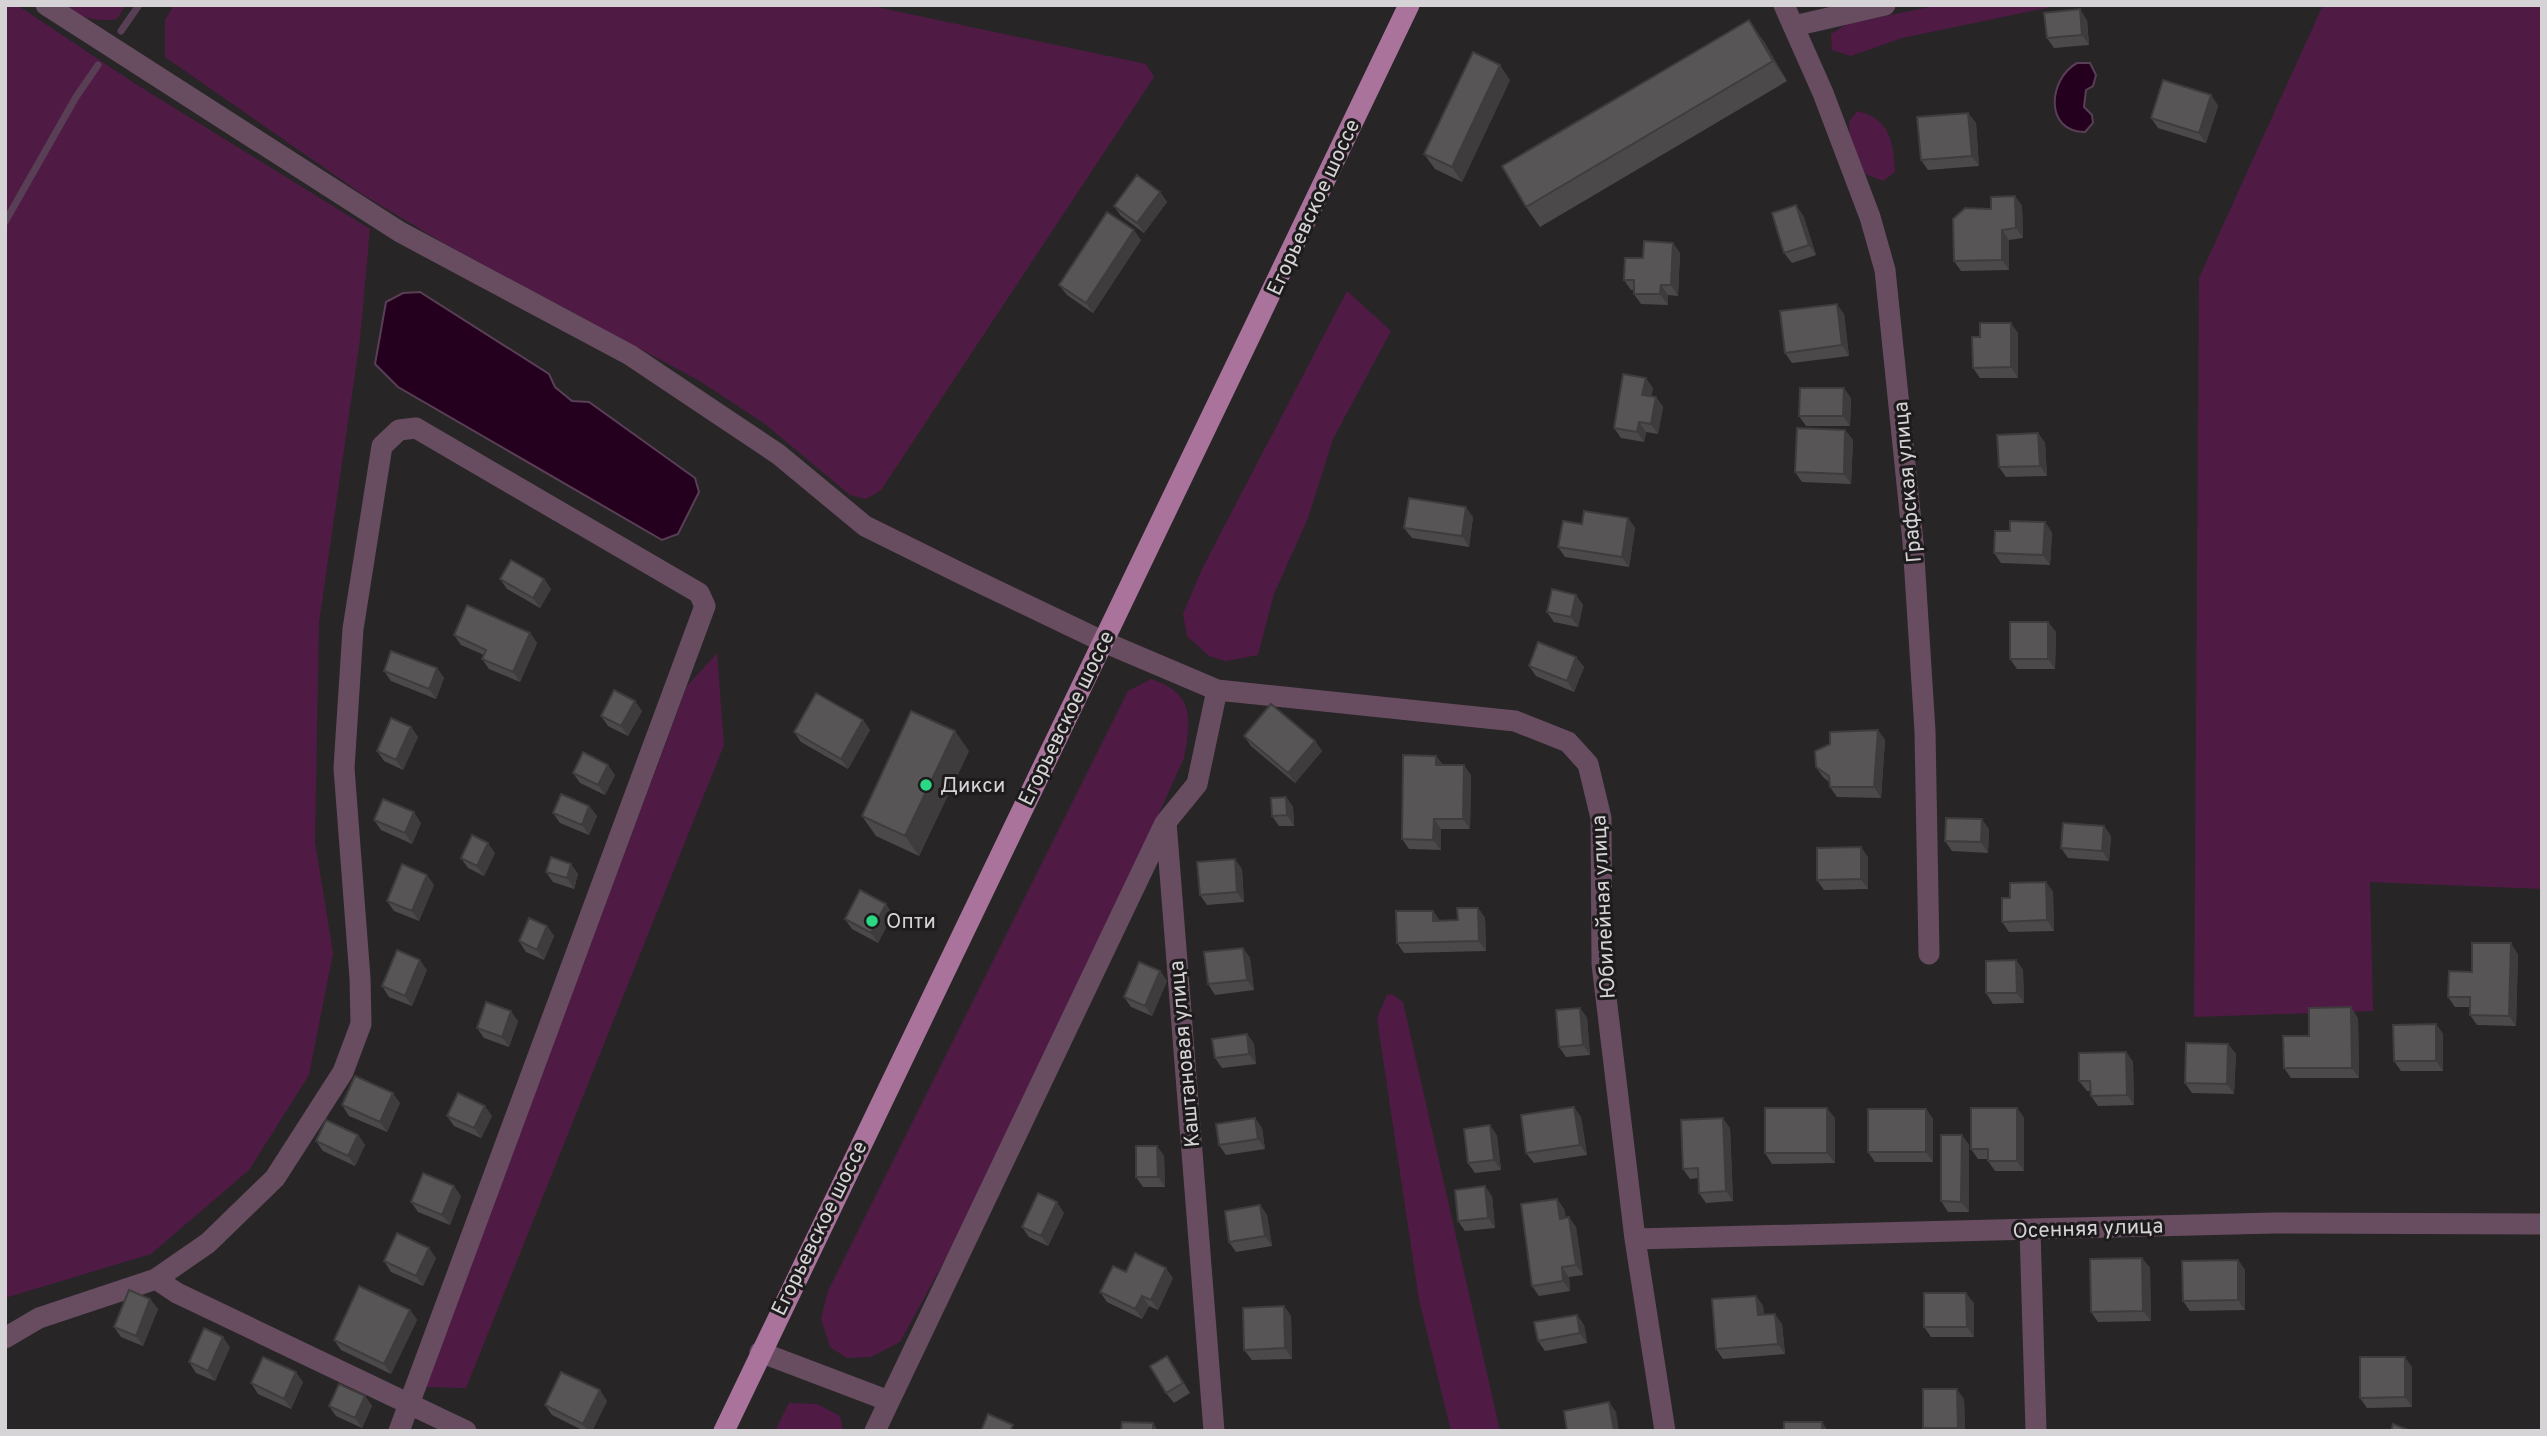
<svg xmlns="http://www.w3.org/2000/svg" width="2547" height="1436" viewBox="0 0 2547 1436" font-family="Overpass,sans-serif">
<rect width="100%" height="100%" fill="#282527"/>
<path fill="#4f1b45" d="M5,5H17L134,83L370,229L360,339L319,622L315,842L333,953L309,1075L249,1170L151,1254L5,1298Z
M63,5H126L117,19C94,22 82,18 63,5Z
M174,5H867L1146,64L1154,77L881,490L866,499L850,495L765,424L698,380L445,244L362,194L165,57V20Z
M1939,5H2061L1902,38L1851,56L1832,50L1831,34L1847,24Z
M2323,5H2542V889L2370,882L2373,1011L2194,1017L2199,278Z
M1857,111C1890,119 1893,140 1895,172L1883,181L1865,174L1850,137L1849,122Z
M1347,291L1391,331L1333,439L1308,518L1274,594L1258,655L1226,661L1209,656L1187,636L1183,614L1202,569Z
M717,653L724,745L466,1388L425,1387L687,686Z
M1151,679C1195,694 1191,718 1184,758L1016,1129L900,1342L871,1357L847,1358L830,1347L821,1319L828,1291L1128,691Z
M1392,994L1403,1002L1500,1431H1451L1419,1300L1377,1018L1387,995Z
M789,1403L817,1404L840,1416L843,1431H775Z"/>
<path fill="#24001e" stroke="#593f55" stroke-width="2" d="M2077,63H2090L2096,75L2093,86L2086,90L2084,107L2092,115L2093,123L2085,132C2044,132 2048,79 2077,63Z
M420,292L549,374L555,387L572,401L589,402L695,478L699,492L678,534L662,540L398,387L375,364L386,302L403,293Z"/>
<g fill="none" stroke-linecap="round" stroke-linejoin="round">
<path stroke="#593f55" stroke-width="7" d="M121,31L139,5
M5,222L76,97L98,65"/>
<path stroke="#684d61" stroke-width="21" d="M46,5L400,232L630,355L778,454L865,526L964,575L1104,642L1217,690L1515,721L1568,742L1588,764L1601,818L1602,964L1635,1239L1665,1431
M1784,5L1823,93L1870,217L1885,270L1913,542L1925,731L1929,954
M1794,26L1885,5
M2030,1230L2036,1431
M1635,1239L2274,1223L2542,1224
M156,1279L177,1293L466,1431
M5,1338L39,1318L156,1279L208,1243L275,1178L343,1072L361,1024L360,978L344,768L353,629L382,446L399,430L416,428L699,593L705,606L399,1431
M760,1352L889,1401
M875,1431L1165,823
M1214,1431L1166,822L1197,784L1217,690"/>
<path stroke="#a9739c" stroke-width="21" d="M724,1431L1409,5"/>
</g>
<path fill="#4c494b" d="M2087,20L2089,45L2054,48L2047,38Z
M1763,40L1787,81L1540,227L1526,207Z
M1510,80L1462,182L1435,169L1424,154Z
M2211,95L2218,106L2206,143L2158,128L2151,118Z
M1968,113L1976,123L1979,166L1928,170L1921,160Z
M1160,192L1167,202L1144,233L1121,216L1114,206Z
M2015,196L2022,206L2023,238L2009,240V270L1961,271L1954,261L1991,209Z
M1803,215L1816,255L1792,263L1784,253Z
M1141,240L1093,313L1067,295L1059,285Z
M1673,243L1680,253L1678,296L1668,295V305L1641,304L1634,294V290H1631L1624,280Z
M1844,314L1849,356L1792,363L1785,353Z
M2018,333V378H1980L1973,368L1980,337Z
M1653,388L1651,396L1656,397L1663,407L1658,434L1646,432L1644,442L1621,438L1614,428Z
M1851,398L1850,426H1806L1799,416Z
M1845,430L1853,440L1851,484L1802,482L1795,472Z
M2038,433L2045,443L2047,476L2006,477L1999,467Z
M1473,517L1469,547L1412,538L1404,528Z
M1628,518L1635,528L1629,567L1565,557L1558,547L1582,524Z
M2045,522L2052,533L2050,565L2001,563L1994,553L2010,531Z
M500,579H544L551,589L540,608L507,589Z
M1576,595L1583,605L1578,627L1554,622L1547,612Z
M2048,622L2056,632L2055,669H2017L2010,659Z
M530,633L537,643L520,682L489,669L482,659L484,655L461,645L454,635Z
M1576,657L1584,667L1574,692L1536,676L1529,666Z
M437,668L444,678L436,699L391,681L384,671Z
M642,711L628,736L608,726L601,716Z
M863,720L870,730L848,769L801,742L794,732Z
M411,727L418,737L403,770L384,761L377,751Z
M1878,730L1885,740L1881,798L1837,797L1830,787L1829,782L1823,777L1816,767Z
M1244,736L1315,741L1322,751L1295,783L1251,746Z
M969,751L919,856L876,836L862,816Z
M1436,756L1443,765L1471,775L1470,829H1441V850L1409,849L1402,839Z
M573,773L615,775L605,795L580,783Z
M1286,797L1293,807L1294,826H1279L1272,816Z
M589,806L597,816L589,835L560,823L553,813Z
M374,820L421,823L412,844L381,830Z
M2104,826L2111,836L2109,861L2068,858L2061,848Z
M1989,829L1988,853L1952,851L1945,841Z
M495,853L484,876L468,868L461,858Z
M1868,857V889L1824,890L1817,880Z
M571,864L578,874L574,889L553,882L546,872Z
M1242,869L1244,902L1207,905L1200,895Z
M2046,882L2053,892L2054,931L2009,932L2002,922L2010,898Z
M434,885L419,921L394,911L387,901Z
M1478,908L1485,918L1486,951L1404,953L1397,943L1433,911L1440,921L1458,920Z
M893,914L878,943L852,929L845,919Z
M547,926L554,936L544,960L526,952L519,941Z
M1243,948L1250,958L1254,990L1215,995L1208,984Z
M2518,954L2516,1026L2477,1025L2470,1015V1007H2455L2448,997L2472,972Z
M2016,960L2023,970L2024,1003L1993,1004L1986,993Z
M427,970L412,1006L389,997L382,986Z
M1160,971L1167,981L1152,1016L1131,1007L1124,997Z
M1580,1008L1587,1018L1590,1055L1566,1057L1559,1047Z
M2358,1018L2359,1078H2291L2284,1068L2309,1036Z
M518,1021L509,1047L484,1038L477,1028Z
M2436,1024L2443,1034V1071H2401L2394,1061Z
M1247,1034L1254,1044L1256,1064L1222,1068L1215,1058Z
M2228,1044L2236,1054L2234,1094L2192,1093L2185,1083Z
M2126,1052L2133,1062L2134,1105L2098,1106L2091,1096V1091H2087L2079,1081Z
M400,1103L387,1132L349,1116L342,1105Z
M2017,1108L2024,1118V1171H1995L1988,1161V1159H1978L1971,1149Z
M1926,1109L1933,1119V1162H1875L1868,1152Z
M447,1116H492L481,1138L454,1126Z
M1581,1117L1587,1155L1534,1163L1526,1153Z
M1255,1118L1262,1128L1265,1149L1226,1155L1219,1145Z
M1835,1118V1163L1772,1164L1765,1153Z
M1490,1125L1497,1136L1501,1170L1475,1173L1468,1163Z
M1730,1128L1733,1201L1706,1203L1699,1193V1178L1690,1179L1683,1169Z
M358,1135L365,1145L355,1166L323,1151L316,1141Z
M1962,1135L1969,1145V1212H1948L1941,1201Z
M1157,1146L1164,1156L1165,1187H1143L1136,1177Z
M461,1196L450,1225L418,1212L411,1202Z
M1492,1196L1495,1228L1465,1231L1458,1221Z
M1557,1199L1564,1209L1566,1218L1576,1227L1583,1275L1569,1277L1570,1291L1539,1296L1532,1286Z
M1260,1205L1267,1215L1272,1246L1236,1252L1229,1242Z
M1064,1213L1048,1246L1029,1237L1022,1227Z
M436,1258L423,1286L391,1272L384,1261Z
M2142,1258L2150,1268L2151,1321L2098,1322L2091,1312Z
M2238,1260L2245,1270V1310L2190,1311L2183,1301Z
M1173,1278L1158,1310L1149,1306L1142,1319L1107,1302L1100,1292Z
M1756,1296L1763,1306L1764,1315L1782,1324L1785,1354L1723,1359L1716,1349Z
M150,1299L158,1309L143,1346L121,1337L114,1327Z
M1974,1303V1337H1931L1924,1327Z
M1284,1306L1291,1316L1292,1359L1252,1360L1244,1350Z
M410,1310L417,1320L391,1374L341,1350L334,1340Z
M1577,1315L1584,1325L1587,1343L1545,1351L1538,1341Z
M230,1347L215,1381L196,1373L189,1362Z
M1174,1366L1190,1393L1174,1403L1166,1393Z
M2412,1367V1407L2367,1408L2360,1398Z
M303,1382L291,1409L258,1394L251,1383Z
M365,1396L372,1406L362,1428L336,1416L329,1406Z
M1964,1399L1965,1431H1925L1923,1428Z
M607,1401L592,1431H584L552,1415L545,1405Z"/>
<path fill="#3e3c3d" d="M2080,9L2087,20L2089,45L2082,35Z
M1749,20L1763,40L1787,81L1773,61Z
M1500,65L1510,80L1462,182L1452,167Z
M2211,95L2218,106L2206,143L2199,133Z
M1968,113L1976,123L1979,166L1972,156Z
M1160,192L1167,202L1144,233L1137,223Z
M2015,196L2022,206L2023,238L2016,228Z
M1796,205L1803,215L1816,255L1809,245Z
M1134,230L1141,240L1093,313L1086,303Z
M2002,230L2009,240V270L2002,260Z
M1673,243L1680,253L1678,296L1671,285Z
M1661,285L1668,295V305L1660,294Z
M1837,304L1844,314L1849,356L1842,345Z
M2011,323L2018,333V378L2011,367Z
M1646,378L1653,388L1650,405L1642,395Z
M1844,388L1851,398L1850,426L1843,416Z
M1656,397L1663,407L1658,434L1651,424Z
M1639,422L1646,432L1644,442L1637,432Z
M1845,430L1853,440L1851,484L1844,474Z
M2038,433L2045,443L2047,476L2040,466Z
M1466,507L1473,517L1469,547L1462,536Z
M1628,518L1635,528L1629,567L1622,557Z
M2045,522L2052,533L2050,565L2043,555Z
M544,579L551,589L540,608L533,598Z
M1576,595L1583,605L1578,627L1571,617Z
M2048,622L2056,632L2055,669L2048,659Z
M530,633L537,643L520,682L513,672Z
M1576,657L1584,667L1574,692L1567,681Z
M437,668L444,678L436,699L429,689Z
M635,701L642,711L628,736L621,726Z
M863,720L870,730L848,769L841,759Z
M411,727L418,737L403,770L396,760Z
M1878,730L1885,740L1881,798L1874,787Z
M955,731L969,751L919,856L905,836Z
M1315,741L1322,751L1295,783L1288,773Z
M1436,756L1444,766L1436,765Z
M608,765L615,775L605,795L598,785Z
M1464,765L1471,775L1470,829L1463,819Z
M1286,797L1293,807L1294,826L1287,815Z
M589,806L597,816L589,835L582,825Z
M414,812L421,823L412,844L405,833Z
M1434,819L1441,829V850L1433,840Z
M1982,819L1989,829L1988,853L1981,842Z
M2104,826L2111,836L2109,861L2102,851Z
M488,843L495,853L484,876L477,866Z
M1861,847L1868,857V889L1861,879Z
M1235,859L1242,869L1244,902L1237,892Z
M571,864L578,874L574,889L567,878Z
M427,875L434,885L419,921L412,911Z
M2046,882L2053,892L2054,931L2047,920Z
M886,904L893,914L878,943L871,933Z
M1478,908L1485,918L1486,951L1479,941Z
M1433,911L1440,921H1433Z
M547,926L554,936L544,960L537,950Z
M2511,943L2518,954L2516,1026L2509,1016Z
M1243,948L1250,958L1254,990L1247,980Z
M420,960L427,970L412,1006L405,996Z
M2016,960L2023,970L2024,1003L2017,993Z
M1160,971L1167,981L1152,1016L1145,1006Z
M2351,1007L2358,1018L2359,1078L2352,1068Z
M1580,1008L1587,1018L1590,1055L1583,1045Z
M511,1011L518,1021L509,1047L502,1037Z
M2436,1024L2443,1034V1071L2436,1061Z
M1247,1034L1254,1044L1256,1064L1249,1054Z
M2228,1044L2236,1054L2234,1094L2227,1084Z
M2126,1052L2133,1062L2134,1105L2127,1095Z
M393,1093L400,1103L387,1132L380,1122Z
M485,1106L492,1116L481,1138L474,1128Z
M1574,1107L1581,1117L1587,1155L1580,1145Z
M1827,1108L1835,1118V1163L1827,1153Z
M2017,1108L2024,1118V1171L2017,1161Z
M1926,1109L1933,1119V1162L1926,1152Z
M1255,1118L1262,1128L1265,1149L1258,1139Z
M1723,1118L1730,1128L1733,1201L1726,1191Z
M1490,1125L1497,1136L1501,1170L1494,1160Z
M358,1135L365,1145L355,1166L348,1156Z
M1962,1135L1969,1145V1212L1961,1202Z
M1157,1146L1164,1156L1165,1187L1158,1177Z
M454,1186L461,1196L450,1225L442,1215Z
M1485,1186L1492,1196L1495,1228L1488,1218Z
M1557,1199L1564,1209L1567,1229L1560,1219Z
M1057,1202L1064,1213L1048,1246L1041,1236Z
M1260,1205L1267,1215L1272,1246L1265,1236Z
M1569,1217L1576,1227L1583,1275L1576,1265Z
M429,1248L436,1258L423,1286L416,1276Z
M2142,1258L2150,1268L2151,1321L2143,1311Z
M2238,1260L2245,1270V1310L2238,1300Z
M1562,1267L1569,1277L1570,1291L1563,1281Z
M1166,1268L1173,1278L1158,1310L1151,1300Z
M1966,1293L1974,1303V1337L1967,1327Z
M1142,1296L1149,1306L1142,1319L1135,1309Z
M1756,1296L1763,1306L1765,1325L1758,1315Z
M150,1299L158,1309L143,1346L136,1336Z
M1284,1306L1291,1316L1292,1359L1285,1348Z
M410,1310L417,1320L391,1374L384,1364Z
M1775,1314L1782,1324L1785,1354L1778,1344Z
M1577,1315L1584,1325L1587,1343L1580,1333Z
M223,1337L230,1347L215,1381L208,1371Z
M1167,1356L1174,1366L1190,1393L1183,1383Z
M2405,1357L2412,1367V1407L2405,1397Z
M296,1372L303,1382L291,1409L284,1399Z
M1957,1389L1964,1399L1965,1431H1960L1958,1428Z
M600,1390L607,1401L592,1431H588L583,1424Z
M365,1396L372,1406L362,1428L355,1418Z
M1609,1402L1616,1412L1619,1431H1614Z
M1822,1422L1828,1431H1822Z
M1153,1423L1158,1431H1153Z"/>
<path fill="#585557" stroke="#3e3c3d" stroke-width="2" d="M2080,9L2082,35L2047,38L2044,13Z
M1749,20L1773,61L1526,207L1502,166Z
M1473,52L1500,65L1452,167L1424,154Z
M2163,80L2211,95L2199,133L2151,118Z
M1968,113L1972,156L1921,160L1917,117Z
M1137,175L1160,192L1137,223L1114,206Z
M2015,196L2016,228L2002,230V260L1954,261L1953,219L1965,208L1991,209V197Z
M1796,205L1809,245L1784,253L1772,213Z
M1107,212L1134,230L1086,303L1059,285Z
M1644,241L1673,243L1671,285H1661L1660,294H1634V280H1624L1625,258H1643Z
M1837,304L1842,345L1785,353L1780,311Z
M1980,323H2011V367L1973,368L1972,337H1980Z
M1623,374L1646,378L1642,395L1656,397L1651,424L1639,422L1637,432L1614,428Z
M1800,388H1844L1843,416H1799Z
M1797,428L1845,430L1844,474L1795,472Z
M2038,433L2040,466L1999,467L1997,435Z
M1409,498L1466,507L1462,536L1404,528Z
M1584,511L1628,518L1622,557L1558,547L1563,521L1582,524Z
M2010,521L2045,522L2043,555L1994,553L1995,531H2010Z
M511,560L544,579L533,598L500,579Z
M1552,589L1576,595L1571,617L1547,612Z
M467,605L530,633L513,672L482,659L486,650L454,635Z
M2010,622H2048V659H2010Z
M1538,642L1576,657L1567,681L1529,666Z
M391,651L437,668L429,689L384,671Z
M614,690L635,701L621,726L601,716Z
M816,693L863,720L841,759L794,732Z
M1271,704L1315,741L1288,773L1244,736Z
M911,711L955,731L905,836L862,816Z
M391,718L411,727L396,760L377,751Z
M1878,730L1874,787H1830L1829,776L1816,767L1815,751L1830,744V732Z
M583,752L608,765L598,785L573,773Z
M1403,755L1436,756V765H1464L1463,819H1434L1433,840L1402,839Z
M561,794L589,806L582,825L553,813Z
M1286,797L1287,815L1272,816L1271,798Z
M383,799L414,812L405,833L374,820Z
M1946,818L1982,819L1981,842L1945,841Z
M2063,823L2104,826L2102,851L2061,848Z
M472,835L488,843L477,866L461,858Z
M1861,847V879L1817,880V848Z
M551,857L571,864L567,878L546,872Z
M1235,859L1237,892L1200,895L1197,862Z
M402,864L427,875L412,911L387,901Z
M2046,882L2047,920L2002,922V898H2010V883Z
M860,890L886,904L871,933L845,919Z
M1457,908H1478L1479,941L1397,943L1396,911H1433V921L1458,920Z
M529,918L547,926L537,950L519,941Z
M2472,943H2511L2509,1016L2470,1015V997H2448L2449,971L2472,972Z
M1243,948L1247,980L1208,984L1204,952Z
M397,950L420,960L405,996L382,986Z
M2016,960L2017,993H1986V961Z
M1139,962L1160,971L1145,1006L1124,997Z
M486,1002L511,1011L502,1037L477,1028Z
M2351,1007L2352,1068H2284L2283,1036H2309V1008Z
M1580,1008L1583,1045L1559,1047L1556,1010Z
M2436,1024V1061H2394L2393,1025Z
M1247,1034L1249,1054L1215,1058L1212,1039Z
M2186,1043L2228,1044L2227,1084L2185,1083Z
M2126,1052L2127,1095L2091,1096L2090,1081H2079V1053Z
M355,1076L393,1093L380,1122L342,1105Z
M458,1093L485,1106L474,1128L447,1116Z
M1574,1107L1580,1145L1526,1153L1521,1115Z
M1765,1108H1827V1153H1765Z
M1971,1108H2017V1161H1988V1149H1971Z
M1868,1109H1926V1152H1868Z
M1255,1118L1258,1139L1219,1145L1216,1124Z
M1723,1118L1726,1191L1699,1193L1698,1168L1683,1169L1681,1120Z
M326,1120L358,1135L348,1156L316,1141Z
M1490,1125L1494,1160L1468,1163L1464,1129Z
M1941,1135H1962L1961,1202L1941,1201Z
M1136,1146H1157L1158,1177H1136Z
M423,1173L454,1186L442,1215L411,1202Z
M1485,1186L1488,1218L1458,1221L1455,1190Z
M1038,1193L1057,1202L1041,1236L1022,1227Z
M1557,1199L1560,1219L1569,1217L1576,1265L1562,1267L1563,1281L1532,1286L1521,1204Z
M1260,1205L1265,1236L1229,1242L1225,1211Z
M397,1233L429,1248L416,1276L384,1261Z
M1135,1253L1166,1268L1151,1300L1142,1296L1135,1309L1100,1292L1113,1266L1126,1272Z
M2142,1258L2143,1311L2091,1312L2090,1259Z
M2238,1260V1300L2183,1301L2182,1261Z
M359,1286L410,1310L384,1364L334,1340Z
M129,1290L150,1299L136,1336L114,1327Z
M1924,1293H1966L1967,1327H1924Z
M1756,1296L1758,1315L1775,1314L1778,1344L1716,1349L1712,1299Z
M1284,1306L1285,1348L1244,1350L1243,1308Z
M1577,1315L1580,1333L1538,1341L1534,1322Z
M204,1328L223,1337L208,1371L189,1362Z
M1167,1356L1183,1383L1166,1393L1150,1366Z
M263,1357L296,1372L284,1399L251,1383Z
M2360,1357H2405V1397L2360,1398Z
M561,1372L600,1390L583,1424L545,1405Z
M339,1384L365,1396L355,1418L329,1406Z
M1923,1389H1957L1958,1428H1923Z
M1609,1402L1614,1431H1567L1564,1411Z
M988,1414L1013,1425L1010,1431H981Z
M1122,1422L1153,1423V1431H1121Z
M1784,1422H1822V1431H1784Z
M2393,1424L2411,1431H2391Z"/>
<g fill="#2ad884" stroke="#1e1b1d" stroke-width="2.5">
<circle cx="926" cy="785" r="7"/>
<circle cx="872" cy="921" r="7"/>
</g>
<g text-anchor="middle" stroke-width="6" stroke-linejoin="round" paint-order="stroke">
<g font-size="21" fill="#d5d3d5" stroke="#1e1b1d">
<text transform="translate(1313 207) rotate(-65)" y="7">Егорьевское шоссе</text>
<text transform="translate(1907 482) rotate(-95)" y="7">Графская улица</text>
<text transform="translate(1066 718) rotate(-64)" y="7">Егорьевское шоссе</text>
<text transform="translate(1603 907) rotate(-93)" y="7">Юбилейная улица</text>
<text transform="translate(1184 1054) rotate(-95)" y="7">Каштановая улица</text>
<text transform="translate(819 1228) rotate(-64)" y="7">Егорьевское шоссе</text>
<text transform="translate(2088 1228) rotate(-2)" y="7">Осенняя улица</text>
</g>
<g font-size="21" fill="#d5d3d5" stroke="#1e1b1d" text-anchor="start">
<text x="940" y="792">Дикси</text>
<text x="886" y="928">Опти</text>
</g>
</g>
<rect width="2547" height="1436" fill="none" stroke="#d5d3d5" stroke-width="14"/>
</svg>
